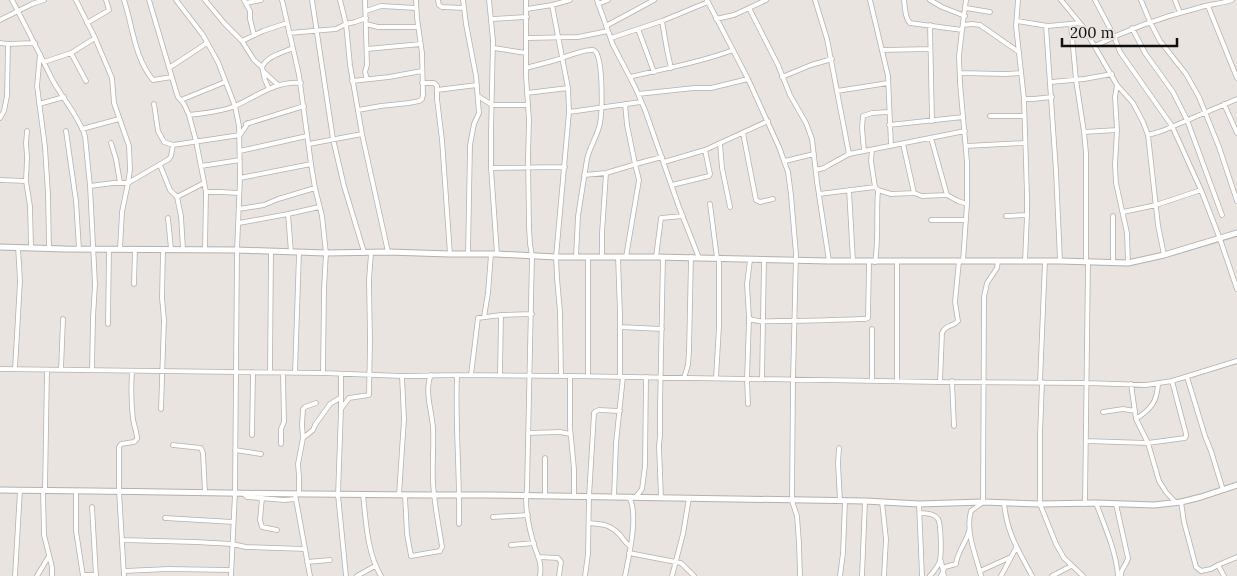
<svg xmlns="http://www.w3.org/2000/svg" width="1237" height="576" viewBox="0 0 1237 576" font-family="Lora,serif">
<rect width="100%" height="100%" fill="#e9e4e0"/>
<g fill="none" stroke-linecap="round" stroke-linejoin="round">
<g stroke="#b5b0ad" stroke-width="5.5">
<path id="street" d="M12,0C26,26 39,53 52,79C62,98 78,115 85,136L90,186L95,284L93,318L92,370
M76,0L95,38L112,78L114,103L129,146L130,170L128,183L122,212L120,249
M124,0C133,27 134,57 153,80L172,77
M149,0L176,91L178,97L184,104L189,115L196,141L206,192L205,249
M176,0L203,35L218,62L235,106L239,126L240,178L237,250L235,493L231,576
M205,0L225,24L242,41L254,60L262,67L265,80L269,89
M244,0L250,11V19L254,35
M282,0L299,75L311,164L315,188L322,216L326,253L324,289L323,373
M312,0L333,139L344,186L364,252
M340,0L346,24L350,65L362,134L388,252
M365,0L367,65L365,72L367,79
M438,0L439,5L442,7L464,8
M463,0L466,24L476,76L479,113L474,124L470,145L468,254
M489,0L493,40L491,132V168L497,254
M526,0V76L529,120L528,158L529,227L530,244L532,256L527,489C524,506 529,528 534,545C538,558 542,562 540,576
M570,0L552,5L568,88L569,112L641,102
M597,0L613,45L635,87L645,110L679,207L699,258
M707,0L748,79L779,147L788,172L791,195L796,254L793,379L792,501L797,516L799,543L800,576
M815,0L827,39L849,154
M870,0L888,76L891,146
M904,0C905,8 905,18 910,23L962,30L966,0
M930,0L942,7L965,16
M1018,0L1016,26L1024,99L1027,196V215L1025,261
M1061,0L1084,28L1117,85L1133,103L1143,122L1148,135L1158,225L1164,255
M1095,0L1114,36L1120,52L1172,126L1201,190L1220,239L1237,289
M1141,0L1150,22L1160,41L1186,74L1199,97L1219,147L1237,201
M1175,0L1180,13
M246,3L261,0
M598,4L608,0
M1208,6L1237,78
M749,8L778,65L790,95L806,123L812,139L817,182L829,261
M966,8L990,12
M527,9L552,5
M366,11L381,6L416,8
M492,19L527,17
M716,19L734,15L766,0
M0,20L32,4L44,0
M662,21L667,50L671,68
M1017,21L1048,26L1080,23
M87,23L109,10L106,0
M366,24L378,27H418
M930,25L932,121
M963,25L972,24L980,25L1019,52
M1071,25L1076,80L1084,132L1086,153V262
M606,26L654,0
M1046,26L1056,171L1060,261
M1132,28L1145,53L1173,92L1187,120L1222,215
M638,29L654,72
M962,30L959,56L960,83L967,162V204L963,261
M289,33L336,29L346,24L355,22L366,18
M527,38L578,37L608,31
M611,38L662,21L708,2
M242,41L263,31L287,23
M0,43L8,44L7,96L4,111L0,118
M8,44L35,43
M1095,46C1128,29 1162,17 1198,8C1209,4 1221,4 1232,0
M494,48L526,53
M367,49L421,44
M882,50L930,49
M71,53L86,81
M40,54L37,86L45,147L48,194L49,248
M44,62L71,53L95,38
M262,67C267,56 282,53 293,48
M169,68L207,43
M526,68C536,65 546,63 556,60C564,57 585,49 593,50C604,51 602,112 600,123C598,135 590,146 587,159L578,216L576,257
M264,72L278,85
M960,73L1005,74L1021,73
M630,77C666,68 699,63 733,50
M782,77L811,65L832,59
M352,81L389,77L422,71
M1051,82L1084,79L1112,74
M422,83H434L437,86V99L442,140L450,254
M1117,85L1115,97L1117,130L1115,165L1116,183L1127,233L1128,263
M437,90L477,85
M837,91L888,83
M527,93L568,88
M638,94L694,88H711L748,79
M478,96L492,105H528
M1024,99H1033L1052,97
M181,100L225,82
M39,104L64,97
M154,104L158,131L164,142L173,145
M625,104L627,125L635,164L639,180L626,257
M1224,104L1237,133
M358,110L381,106L409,103L419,101L422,99L423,95L422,53L417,18L416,0
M189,115C204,113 221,112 235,106C256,97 276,80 301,83
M990,116H1024
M246,124L304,106
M889,125L963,117
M82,129L119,119
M27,131L26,143L27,157L26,181L30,206L31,247
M66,131L76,201L79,249
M1084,132L1117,130
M743,133L756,200L760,202L773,199
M1148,135L1162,131L1237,99
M931,138L947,195L958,201L967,204
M111,143L116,159L120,183
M309,144L362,134
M720,144L722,168L730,207
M903,144L914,193
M966,146L1025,143
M872,150L871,161L875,187
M240,151L307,136
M864,151L862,128L863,116L872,113L889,112
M785,161L814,154
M664,162L705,150L768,121
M160,165L170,190L177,197L181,216L183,249
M201,166L240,160
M491,168L565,167
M816,170L824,168L829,165L849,154L965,131
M584,175L606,173L643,162L662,157
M240,178L311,164
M0,180L26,181
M672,185L709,176L710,174L705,150
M90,186L113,183H128L169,159L171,156L173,145L240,135L248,123
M849,190L853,261
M206,192H220L239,193
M819,194L875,187L878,190L891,194L914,193L922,196L947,195
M177,197L204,183
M710,204L717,258
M239,209L264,205L278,199L315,188
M1123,212L1156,205L1201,190
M288,214L291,252
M1006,216L1027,215
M1113,216V262
M168,218L171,249
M931,220H966
M239,223L288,214L319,207
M602,257V233L606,173
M618,257L620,314V377
M656,257L661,218L683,216
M750,260L747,284L749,318C757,323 769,321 779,321C808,321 836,320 865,319L868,318L869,262
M875,262C879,238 876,214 878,190
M134,284L135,249
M484,317L488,293L491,254
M108,324L109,249
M620,327L662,329
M0,369L323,373L402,376L457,375L570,376L940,382L1087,383L1146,385L1172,381L1237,361
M15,369L20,281L18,247
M61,370L63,319
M270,372L271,251
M295,373L299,253
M341,374V409
M457,375C455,425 460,474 459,524
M471,375L478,318L501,315L532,314
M500,375L501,315
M561,376L560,312L557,278L556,257L569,112
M570,376V427L574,469V497
M588,376V257
M1187,377L1205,436L1211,451L1223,490
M684,378L688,365L689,351L691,257
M716,378L719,327V258
M762,379L764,259
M872,380V329
M897,381V262
M952,381L954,426
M940,382L942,333C946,324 953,327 958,321L955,302L959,261
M1040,382L1045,261
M1042,382L1040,435V504L1056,544L1064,558L1083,576
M1131,384L1136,419L1148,443L1159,481L1166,492L1176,503
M748,404L747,379L749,319
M161,409L164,320L162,298L163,250
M1103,412L1123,409L1135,411
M1136,419C1151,409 1157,402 1158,384
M528,433L560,432L570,434
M252,435L253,372
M303,438L302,425L303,409L305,407L316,403
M1086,441L1148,443L1185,438L1186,436V434L1172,381
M281,444V429L284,422L283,373
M173,445L201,448L203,453L205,492
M839,448L838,463L840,501
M235,450L261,454
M43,490L44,535L52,567V576
M45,490L47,370
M76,491V531L83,576
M243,493L247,497L284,500L296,499
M295,494L310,576
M299,494V476L298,464L303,438L313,430L315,425L330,404L340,398
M363,495C366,521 367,553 381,576
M399,495L404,419L402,376
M405,496L407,534L411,556L440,551L442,547C439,526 434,504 433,482C432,464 434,446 433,428C432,411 424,391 431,375
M545,496V458
M614,497L616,443L623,377
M636,497L642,489L645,466L646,377
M262,498L260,520L262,527L277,530
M661,498L659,446L660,435V406L663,257
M882,502L886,539L884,576
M1181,502L1184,522L1196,567L1201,571L1211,569L1218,565
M1004,503C1007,534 1018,549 1032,576
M1096,503C1105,527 1116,551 1118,576
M919,504L922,576
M1085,504L1088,262
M1116,504L1128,558C1127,565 1120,569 1121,576
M92,507L96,576
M920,513C925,513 935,514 938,519C941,524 942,558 939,563C937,568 933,572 930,576
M493,517L528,515
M165,518L233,522
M589,523C602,524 609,524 619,534C623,538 625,543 630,546
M122,540L195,542L232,544L246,547L305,549
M511,545L534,543
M629,553L681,563L694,576
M539,557L558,558L561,562L559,576
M941,561L944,576
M307,562L330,560
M124,571L168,569L231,570
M980,571L1011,557
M83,575H96
M15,576L20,490
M37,576L49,556
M124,576L119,491V447L121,444L134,442L137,439C137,432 134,426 133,419C131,403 131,387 132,371
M346,576L338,495L341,409L349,398L369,395L370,341L369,280L371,253
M357,576L375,566
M585,576L588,554L589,497L594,413L596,411L599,410L620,411
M625,576C629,556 639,514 629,497
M672,576L683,534L689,498
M840,576L843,553L845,501
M862,576L865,501
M941,576L945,567L956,564C957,552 966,543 969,531
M981,576C976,555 965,532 971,511L983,502L984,297L987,283L997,268L998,261
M1001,576L1016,548
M1052,576L1071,566
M1224,576L1218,565L1237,557"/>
</g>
<g stroke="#b5b0ad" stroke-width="7">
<path id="secondary" d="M0,247L65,249L237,250L326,253L388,252L450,254H497L556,257H656L829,261H1060L1128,263L1164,255L1237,233
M0,490C162,491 325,496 487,495L865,501L919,504L983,502L1040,504L1096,503L1154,505L1181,502L1201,497L1237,485"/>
</g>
<use href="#street" stroke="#fff" stroke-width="4"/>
<use href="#secondary" stroke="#fff" stroke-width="5"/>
</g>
<path d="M1062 38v8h115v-8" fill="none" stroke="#110f0e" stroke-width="2.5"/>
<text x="1070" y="38" font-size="15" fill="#110f0e" stroke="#e9e4e0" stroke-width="4" paint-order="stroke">200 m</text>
</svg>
